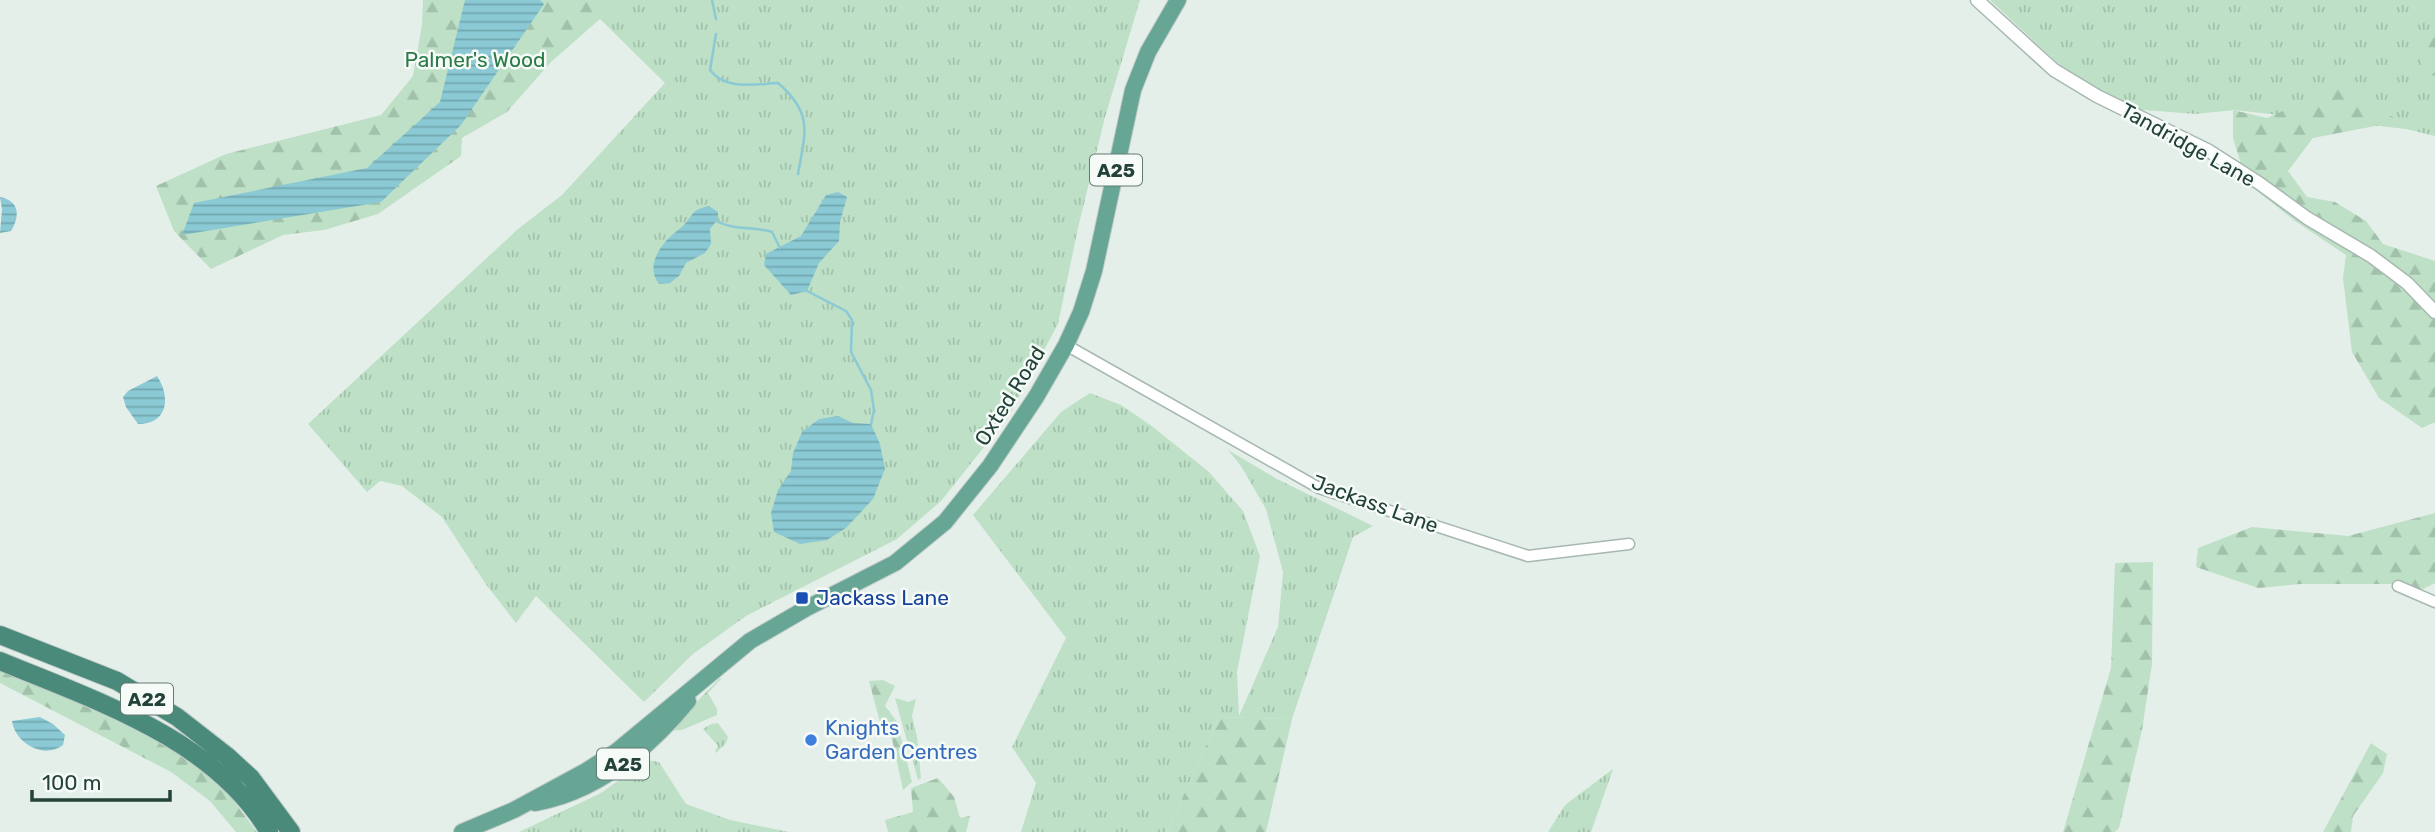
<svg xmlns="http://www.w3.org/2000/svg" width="2435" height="832" viewBox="0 0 2435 832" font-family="Rubik,sans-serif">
<defs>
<pattern id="grass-tufts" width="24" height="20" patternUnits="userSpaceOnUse" patternTransform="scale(1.75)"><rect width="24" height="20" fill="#bde0c6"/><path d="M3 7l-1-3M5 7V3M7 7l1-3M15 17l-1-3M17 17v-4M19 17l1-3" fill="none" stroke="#a2c1ab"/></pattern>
<pattern id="forest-firs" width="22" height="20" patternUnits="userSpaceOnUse" patternTransform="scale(1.75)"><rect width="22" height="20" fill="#bde0c6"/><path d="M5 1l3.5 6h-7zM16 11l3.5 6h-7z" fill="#a2c1ab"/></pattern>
<pattern id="water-rules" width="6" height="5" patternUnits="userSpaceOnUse" patternTransform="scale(1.75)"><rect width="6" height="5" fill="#8bcad5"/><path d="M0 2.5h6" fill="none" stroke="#71a6ae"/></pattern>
</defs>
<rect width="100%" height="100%" fill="#e5efea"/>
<path fill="url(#grass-tufts)" d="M618,0H1140L1105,117L1078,228L1058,324L1008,417L941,501L897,539L746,616L693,654L644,702L536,596L516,623L485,583L442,517L402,486L380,481L367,492L308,424L518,229L562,195L665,83L600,19Z
M1990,0H2435V136L2406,129L2234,110L2196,114L2131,109L2061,66Z
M1090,393L1121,405L1153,427L1209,472L1243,511L1260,556L1237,672L1239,716L1278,627L1283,572L1266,509L1241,466L1228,450L1277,479L1373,526L1353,537L1292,719L1219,717L1167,832H1021L1036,783L1012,747L1066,638L973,515L1061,412Z
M720,678L721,679L708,693L717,709V715L682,730L668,731Z
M895,698L908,702L916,699L912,716L917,737L921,778L918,780Z
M718,723L728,737L726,743L716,753L715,751L718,746L703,729L711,724Z
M647,760L659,762L686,804L730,820L789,832H519L601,793Z
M1613,769L1591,832H1548L1565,805Z"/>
<path fill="url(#forest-firs)" d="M423,0H618L600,19L551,62L507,112L462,138L461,156L378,214L324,230L283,235L211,269L174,231L156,186L226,154L381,115L413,76L422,25Z
M2435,20V75L2415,82Z
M2336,87L2401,121L2313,138L2288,171L2307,197L2335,202L2366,221L2383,244L2435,261V422L2422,428L2379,398L2352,352L2343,278L2346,255L2295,221L2256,190L2237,179L2240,161L2233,138V110L2267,118Z
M2435,513V583L2419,591L2400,584H2300L2258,588L2196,567L2198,548L2252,527L2348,536Z
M2153,562L2152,664L2142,730L2119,828L2115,832H2063L2111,668L2115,563Z
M0,669L69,696L157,738L221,784L257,832H236L210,801L171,772L0,683Z
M883,680L895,686L885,706L897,722L912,782L903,790L891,734L883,733L869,681Z
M1219,717L1292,719L1266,832H1167Z
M2371,743L2387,754L2383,773L2353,816L2351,832H2323Z
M938,778L954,797L960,818L970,816L966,832H888L885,820L913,812L911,788Z"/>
<path fill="url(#water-rules)" d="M465,0H540L544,4L461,125L381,202L182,235L194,203L367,168L440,102Z
M838,192L847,197L840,222L839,241L819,263L807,291L791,295L764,265L766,254L801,236L826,195Z
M0,197C20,201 20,216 11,231L0,233L2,209Z
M709,206L718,212V219L710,229L711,244L705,253L686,263L679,276L670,283L659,284C646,268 658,248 671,236C675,232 680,229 684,225C694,214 691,210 709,206Z
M157,376C171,397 168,424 138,424L126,407L123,397L128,391Z
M838,416L853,423L871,424L880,444L885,469L873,499L846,528L827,540L800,544L774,532L771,513L778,490L791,471L793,453L802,432L819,419Z
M40,717L53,724L65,735L63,745C44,760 15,743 12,721Z"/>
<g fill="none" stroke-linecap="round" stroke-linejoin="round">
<path stroke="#8bcad5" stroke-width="2.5" d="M712,0L716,19
M716,34L710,70C726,91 754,84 778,83C814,114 805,133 798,174
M716,221C735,231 753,226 772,232L780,248
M807,291L846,311L852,320L851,352L871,390L874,410L871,424"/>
<g stroke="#a7b8b1" stroke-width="13">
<path id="minor" d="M1066,345L1319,488L1528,556L1629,544
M2398,586L2435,602"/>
</g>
<g stroke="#a7b8b1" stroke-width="15">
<path id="tertiary" d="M1977,0L2054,70L2097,96L2209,151L2259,183L2307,218L2371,256L2407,283L2435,312"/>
</g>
<g stroke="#c1cac8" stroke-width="18">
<path id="primary" d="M535,803C597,792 649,748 688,701
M462,832L514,810L586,771L617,751L750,641L805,609L895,563L945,522L990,466L1036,397L1066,345L1081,312L1094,271L1133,90L1148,52L1178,0"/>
</g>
<g stroke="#c1cac8" stroke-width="20">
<path id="trunk" d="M0,635L117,681L177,717L227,756L251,778L291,832
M0,661C94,700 215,739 269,832"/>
</g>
<use href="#minor" stroke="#fff" stroke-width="10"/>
<use href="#tertiary" stroke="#fff" stroke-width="12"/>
<use href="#primary" stroke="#67a695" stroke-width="16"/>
<use href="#trunk" stroke="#4a8a7b" stroke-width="18"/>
</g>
<rect fill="#1a4fb4" stroke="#f6fbf8" stroke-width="2.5" x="795" y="591" width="14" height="14" rx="3.5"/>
<circle fill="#3f7fe0" stroke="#f6fbf8" stroke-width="2.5" cx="811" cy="740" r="7"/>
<g text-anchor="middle" stroke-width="5" stroke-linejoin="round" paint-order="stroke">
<g fill="#f6fbf8" stroke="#627a72" stroke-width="2">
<rect x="1090" y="154.5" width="52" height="31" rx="5"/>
<rect x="121" y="683.5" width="52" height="31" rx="5"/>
<rect x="597" y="748.5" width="52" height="31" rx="5"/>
</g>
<g font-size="19" font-weight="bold" fill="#234239">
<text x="1116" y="177">A25</text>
<text x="147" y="706">A22</text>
<text x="623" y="771">A25</text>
</g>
<g font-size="21" fill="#2b7b49" stroke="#f6fbf8">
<text x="475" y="67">Palmer's Wood</text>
</g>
<g font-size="21" fill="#234239" stroke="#f6fbf8">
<text transform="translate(2188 145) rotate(29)" y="7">Tandridge Lane</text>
<text transform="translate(1010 396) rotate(-58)" y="7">Oxted Road</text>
<text transform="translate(1375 504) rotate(20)" y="7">Jackass Lane</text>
</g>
<g font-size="21" fill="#164399" stroke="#f6fbf8" text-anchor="start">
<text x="816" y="605">Jackass Lane</text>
</g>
<g font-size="21" fill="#366cbe" stroke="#f6fbf8" text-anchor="start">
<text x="825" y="735">Knights<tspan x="825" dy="24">Garden Centres</tspan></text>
</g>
</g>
<path d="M32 790v10h138v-10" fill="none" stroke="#234239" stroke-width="3.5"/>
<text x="42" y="790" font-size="21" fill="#234239" stroke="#f6fbf8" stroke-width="5" paint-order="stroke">100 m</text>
</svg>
